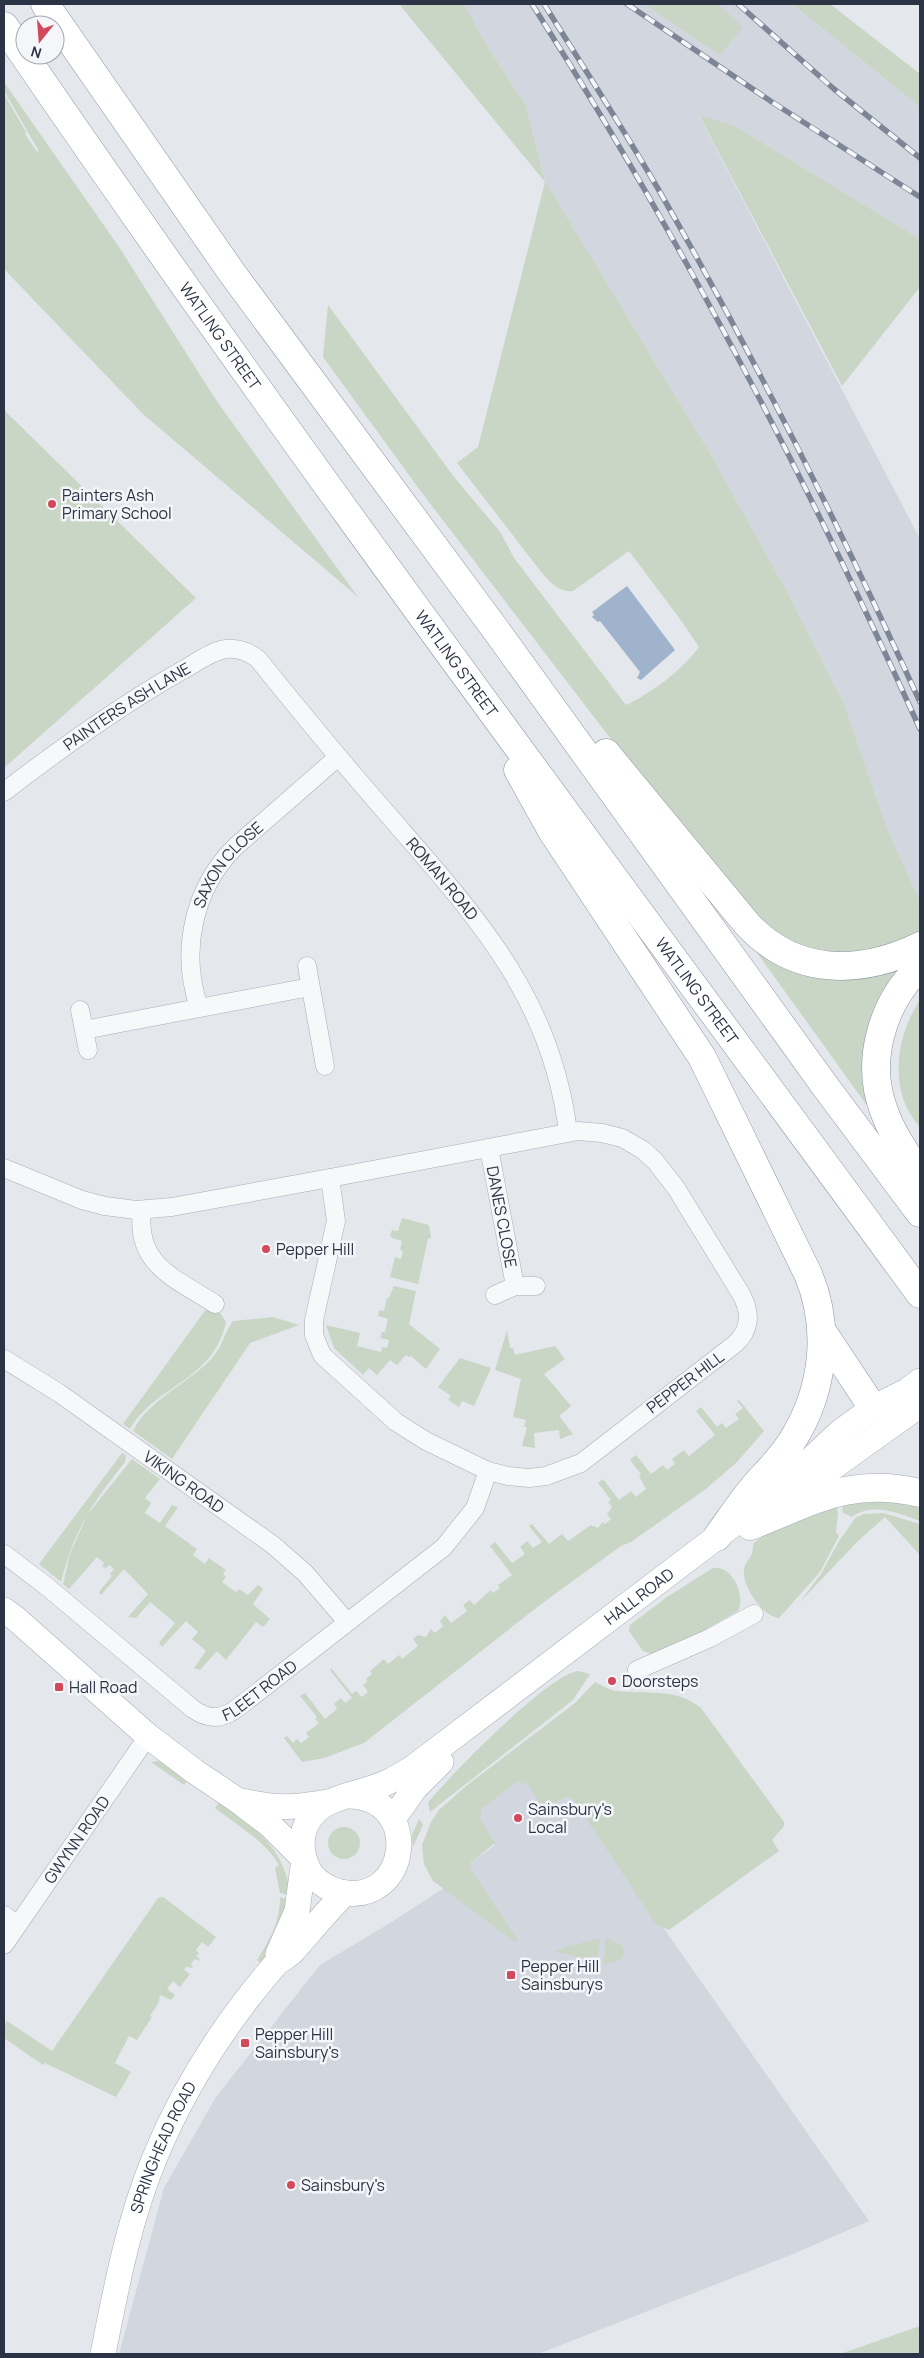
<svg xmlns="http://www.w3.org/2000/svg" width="924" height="2358" viewBox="0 0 924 2358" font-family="Manrope,sans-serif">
<rect width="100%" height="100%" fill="#e4e7ec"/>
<path fill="#d2d6de" d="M464,4H792L920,107V239L735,126L699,116L920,539V897H918L888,831L844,704L789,595L710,453L545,181L526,106L486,44Z
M517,1782L528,1785L544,1808L565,1797L574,1800L869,2221L791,2255L538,2354H119L164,2188L216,2097L320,1965L390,1923L467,1873L471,1862L495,1845L480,1819V1811L491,1799Z"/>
<path fill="#c9d6c5" d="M399,4H464L486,44L526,106L545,181L710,453L789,595L844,704L888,831L918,897H920V933C908,938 897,944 885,948C843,963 797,949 764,923L624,756L422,493L323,357L328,305L454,477L501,533L514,558L626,705C653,692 681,671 699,647L683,623L629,551L573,591C559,593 550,582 542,573L457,463L478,447L545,182Z
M644,4H718L743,27L720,55Z
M792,4H830L920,74V107Z
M4,82L119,247L216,400L358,597L143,414L4,269V94L26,132L25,134L37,152L39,151L4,91Z
M699,115L735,126L920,239V287L842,386Z
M4,410L196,598L4,768Z
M729,914L783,957L920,952L902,978L876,1118Z
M920,1000V1127C888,1093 895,1037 920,1000Z
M402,1218L429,1225L431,1238L428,1239L418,1284L390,1277L395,1257L401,1259L403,1251L400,1250L402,1241L392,1238L390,1235L392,1230L398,1231Z
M394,1286L416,1291L409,1324L440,1349L426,1369L411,1356L409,1357L406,1355L397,1365L390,1360L377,1375L369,1368L363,1375L334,1348L326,1325L360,1333L357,1346L381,1352L382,1347L387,1348L389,1340L380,1338L382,1332H385L388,1319L378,1316L379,1310L384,1311L387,1298H389Z
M209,1305L220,1313L226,1322C213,1382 156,1384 130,1429L123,1424Z
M273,1317L299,1325L250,1343L172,1459L133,1431C149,1399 188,1384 212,1358C222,1348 224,1333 233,1321Z
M507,1330L510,1348H513L515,1355L555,1346L565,1359L544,1374L571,1406L559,1416L573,1434L560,1439L559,1430L534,1433L535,1448L522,1446L527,1427H524L526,1420L513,1417L521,1379L495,1370Z
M460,1358L491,1368L474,1406L462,1401L459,1407L448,1400L451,1396L438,1387Z
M739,1400L764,1431L737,1462L706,1489L631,1542L621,1546L540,1605L364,1743L324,1758L302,1762L284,1738L287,1736L293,1743L297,1739L301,1743L309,1737L306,1733L319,1723L315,1719L317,1717L300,1696L305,1693L325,1719L337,1709L334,1704L341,1698L345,1703L352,1698L330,1670L331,1668L352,1694L356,1691L362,1697L368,1692L363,1685L367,1682L366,1679L372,1674L370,1671L384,1659L388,1664L399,1655L402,1659L418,1646L413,1639L418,1635L426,1637L431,1629L435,1633L443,1626L440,1621L445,1615L451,1623L467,1611L463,1605L470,1600L474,1605L491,1590L493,1593L500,1588L498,1585L512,1575L490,1546L495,1542L512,1563L525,1554L520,1547L527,1541L533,1548L542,1542L529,1526L532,1524L549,1544L562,1534L568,1541L591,1525L598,1528L603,1522L605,1524L611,1519L607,1514L612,1507L608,1502L611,1500L598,1483L603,1479L619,1500L631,1491L636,1497L646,1489L639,1476L641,1474L630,1460L636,1455L651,1474L663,1465L667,1470L675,1464L672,1459L684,1450L689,1456L715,1435L696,1411L701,1407L717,1427L722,1423L726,1428L739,1419L735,1414L743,1408L737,1401Z
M122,1453L126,1455L125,1462C91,1505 75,1528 61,1582L39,1564Z
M132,1459L160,1479L145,1498L151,1503L145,1513L160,1523L172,1505L178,1507L165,1526L197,1549L193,1555L205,1564L209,1558L226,1570L223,1574L226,1577L222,1582L236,1592L239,1589L248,1595L258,1585L263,1589L253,1604L270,1619L263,1627L256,1622L226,1660L217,1651L200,1670L194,1668L206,1651L192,1639L198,1632L186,1621L162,1647L159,1643L175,1623L150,1602L136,1618L128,1617L148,1594L124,1569L101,1595L99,1592L112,1576L110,1574L114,1569L109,1565L106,1568L102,1566L104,1563L97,1557L69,1589L63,1584L70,1554L87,1515Z
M834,1497L838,1513L836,1532L839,1536L820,1572L779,1618C764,1617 745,1590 744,1575C743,1565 748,1561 752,1554C753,1551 752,1547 754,1543L770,1529Z
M844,1499L920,1500V1521C898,1513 872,1502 852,1517L842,1512Z
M883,1513L920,1524V1555L885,1517L858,1541L799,1603L821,1574L839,1541L856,1517L864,1514Z
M713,1568C732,1565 746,1595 738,1611L694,1636L652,1654L643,1651L629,1631L630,1625L667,1597Z
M578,1671L590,1674L573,1700L430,1812L428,1803C448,1777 549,1674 578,1671Z
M595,1682C602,1685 609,1690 617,1691C646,1694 677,1688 701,1708L784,1822V1826L772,1840L779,1851L669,1930L656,1924L574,1800L565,1797L546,1809L542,1806L528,1785L517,1782L481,1809L480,1819L495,1843L471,1862L470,1868L518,1941L516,1943L433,1881L424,1864L422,1845L431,1822L439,1810L466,1786L575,1703Z
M158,1761L164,1763L188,1780L184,1785L151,1762Z
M219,1803C257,1829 284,1847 291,1896L280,1893L275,1868L279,1865C265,1841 237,1825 215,1808Z
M419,1819L423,1825L413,1847L412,1835Z
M328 1843a16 16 0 1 1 32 0a16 16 0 1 1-32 0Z
M163,1897L216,1937L208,1947L202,1942L196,1950L199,1953L196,1956L200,1959L199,1961L195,1959L191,1964L193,1968L186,1967L184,1970L190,1974L180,1987L173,1981L167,1989L175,1995L171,2000L160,1995L159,2002L150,2016L152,2017L137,2040L129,2036L115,2063L131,2072L116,2097L45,2063L43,2065L4,2038V2026L7,2021L52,2051L158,1898Z
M280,1897L290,1900L288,1914L262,1964L257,1960C270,1940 280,1922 280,1897Z
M600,1938L597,1961L553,1951L596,1939Z
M606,1938L621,1945L625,1953L620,1960L603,1965Z
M920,2326V2354H840Z"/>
<path fill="#9fb4cc" d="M627,586L675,650L641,680L637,678L640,672L600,621L598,622L592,617L594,615L592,612Z"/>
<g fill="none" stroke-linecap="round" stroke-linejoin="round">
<g stroke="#a9aeb7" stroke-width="19">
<g id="street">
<path id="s1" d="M4,792C61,748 118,707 181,671C195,664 210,651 226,649C237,648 249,652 258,659C299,710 341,761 384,810C471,911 551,993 568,1132"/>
<path d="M307,966L325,1066"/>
<path id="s2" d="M199,1007C180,952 193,889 235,847L338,757"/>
<path d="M80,1010L88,1050"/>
<path d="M84,1030L310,987"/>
<path d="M578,1131L602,1133L622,1138L643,1150L655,1161L676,1188L741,1294C751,1312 751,1330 735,1344L581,1463L546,1476L529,1478L508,1476L488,1471L426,1441L396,1422L322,1355L314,1335V1320L336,1221L330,1178Z"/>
<path id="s3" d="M489,1148L515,1286"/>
<path d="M4,1168L82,1200L105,1206L136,1210L172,1207L330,1178"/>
<path d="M142,1210C135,1265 175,1278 215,1304"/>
<path d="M495,1295L515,1286H536"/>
<path id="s4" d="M4,1359L59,1393L273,1545L305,1573L347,1622"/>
<path id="s5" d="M4,1554L45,1585L193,1709C210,1721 224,1719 240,1706L444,1547L475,1508L488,1471"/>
<path d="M637,1670L710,1638L754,1614"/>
<path d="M4,1915L17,1925"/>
<path id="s6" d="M4,1945L148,1736"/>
</g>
</g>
<g stroke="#a9aeb7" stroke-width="26">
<g id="secondary">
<path d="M786,1497L829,1470L920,1405"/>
<path d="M4,1610L15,1618L148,1736L194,1771L237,1800L269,1824L304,1859"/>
<path id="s7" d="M349,1796C423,1797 410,1907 340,1892C328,1889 313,1880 308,1868C303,1858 301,1846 303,1835C311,1794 358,1797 388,1782C397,1778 406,1772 414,1767L717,1537L788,1481L840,1432L873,1408L907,1391L920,1381"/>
<path d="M242,1801C279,1809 291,1808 328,1802"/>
<path d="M393,1819L415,1788L441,1762"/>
<path d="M278,1954L297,1911L304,1859"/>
<path id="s8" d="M103,2354C116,2288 129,2219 155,2157C184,2087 225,2023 274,1966C279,1960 287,1957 292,1952C310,1932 326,1912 345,1893"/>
</g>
</g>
<g stroke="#a3abb8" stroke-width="29">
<path id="primary" d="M750,1526C812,1502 850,1476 920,1493"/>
</g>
<g stroke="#8b94a3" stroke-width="29">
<g id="highway">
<path d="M45,4L232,273L501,637L825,1086L920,1213"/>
<path id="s9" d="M4,26C298,457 612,873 920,1294"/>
<path d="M606,753L747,924C795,976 860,975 920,946"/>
<path d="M518,770L552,831L702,1057L808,1274C831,1328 824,1391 792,1441C783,1456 770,1469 758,1482C743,1499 730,1519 717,1537"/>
<path d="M920,967C882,1003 865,1061 884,1111C892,1134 907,1155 920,1175"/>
<path d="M822,1331L873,1408"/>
</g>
</g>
<use href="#street" stroke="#f7f8fa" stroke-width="18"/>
<use href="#secondary" stroke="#fff" stroke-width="25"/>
<use href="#primary" stroke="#fff" stroke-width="28"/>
<use href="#highway" stroke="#fff" stroke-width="28"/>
<g stroke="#7d8696" stroke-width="5.5">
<path id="rail" d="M532,4C679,235 807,479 920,729
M544,4C582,65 621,125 657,187C753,354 840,527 920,702
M627,4L772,102L920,197
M738,4L834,89L920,158"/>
</g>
<use href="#rail" stroke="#f4f6f9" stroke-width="4" stroke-dasharray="11" stroke-linecap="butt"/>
</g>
<g fill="#d1495b" stroke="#f4f6f9" stroke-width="2">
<circle cx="52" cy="504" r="5"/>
<circle cx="266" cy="1249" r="5"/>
<circle cx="612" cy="1681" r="5"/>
<rect x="54" y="1682" width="10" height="10" rx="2.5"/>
<circle cx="518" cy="1818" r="5"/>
<rect x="506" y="1970" width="10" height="10" rx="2.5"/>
<rect x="240" y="2038" width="10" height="10" rx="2.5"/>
<circle cx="291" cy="2185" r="5"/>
</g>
<g text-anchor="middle" stroke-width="5" stroke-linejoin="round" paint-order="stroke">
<g font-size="16" fill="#2b3445" stroke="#f4f6f9">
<text dy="6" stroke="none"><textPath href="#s9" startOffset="378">WATLING STREET</textPath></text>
<text dy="6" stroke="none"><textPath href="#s9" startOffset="782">WATLING STREET</textPath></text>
<text dy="6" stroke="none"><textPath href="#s1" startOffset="150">PAINTERS ASH LANE</textPath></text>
<text dy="6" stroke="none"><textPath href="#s2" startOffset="154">SAXON CLOSE</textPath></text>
<text dy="6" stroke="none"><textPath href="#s1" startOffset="586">ROMAN ROAD</textPath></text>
<text dy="6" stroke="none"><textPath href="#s9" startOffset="1188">WATLING STREET</textPath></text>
<text dy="6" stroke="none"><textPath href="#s3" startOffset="70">DANES CLOSE</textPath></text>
<text transform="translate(685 1382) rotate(-37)" y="6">PEPPER HILL</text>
<text dy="6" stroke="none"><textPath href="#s4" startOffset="218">VIKING ROAD</textPath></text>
<text dy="6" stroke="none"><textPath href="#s7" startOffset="659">HALL ROAD</textPath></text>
<text dy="6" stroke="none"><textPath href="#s5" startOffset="321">FLEET ROAD</textPath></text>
<text dy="6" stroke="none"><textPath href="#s6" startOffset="128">GWYNN ROAD</textPath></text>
<text dy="6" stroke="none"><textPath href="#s8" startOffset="216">SPRINGHEAD ROAD</textPath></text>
</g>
<g font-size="16" fill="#2b3445" stroke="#f4f6f9" text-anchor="start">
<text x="62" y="501">Painters Ash<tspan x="62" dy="18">Primary School</tspan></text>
<text x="276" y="1255">Pepper Hill</text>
<text x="622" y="1687">Doorsteps</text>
<text x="69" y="1693">Hall Road</text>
<text x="528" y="1815">Sainsbury's<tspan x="528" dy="18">Local</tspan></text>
<text x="521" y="1972">Pepper Hill<tspan x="521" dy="18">Sainsburys</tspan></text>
<text x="255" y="2040">Pepper Hill<tspan x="255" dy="18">Sainsbury's</tspan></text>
<text x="301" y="2191">Sainsbury's</text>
</g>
</g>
<rect width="924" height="2358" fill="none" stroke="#2b3445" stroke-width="10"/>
<g transform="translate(40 40) rotate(197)"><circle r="24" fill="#f4f6f9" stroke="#a4a8b1"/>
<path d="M0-4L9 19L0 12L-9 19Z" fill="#d1495b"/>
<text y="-8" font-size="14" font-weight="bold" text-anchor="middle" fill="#2b3445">N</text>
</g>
</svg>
